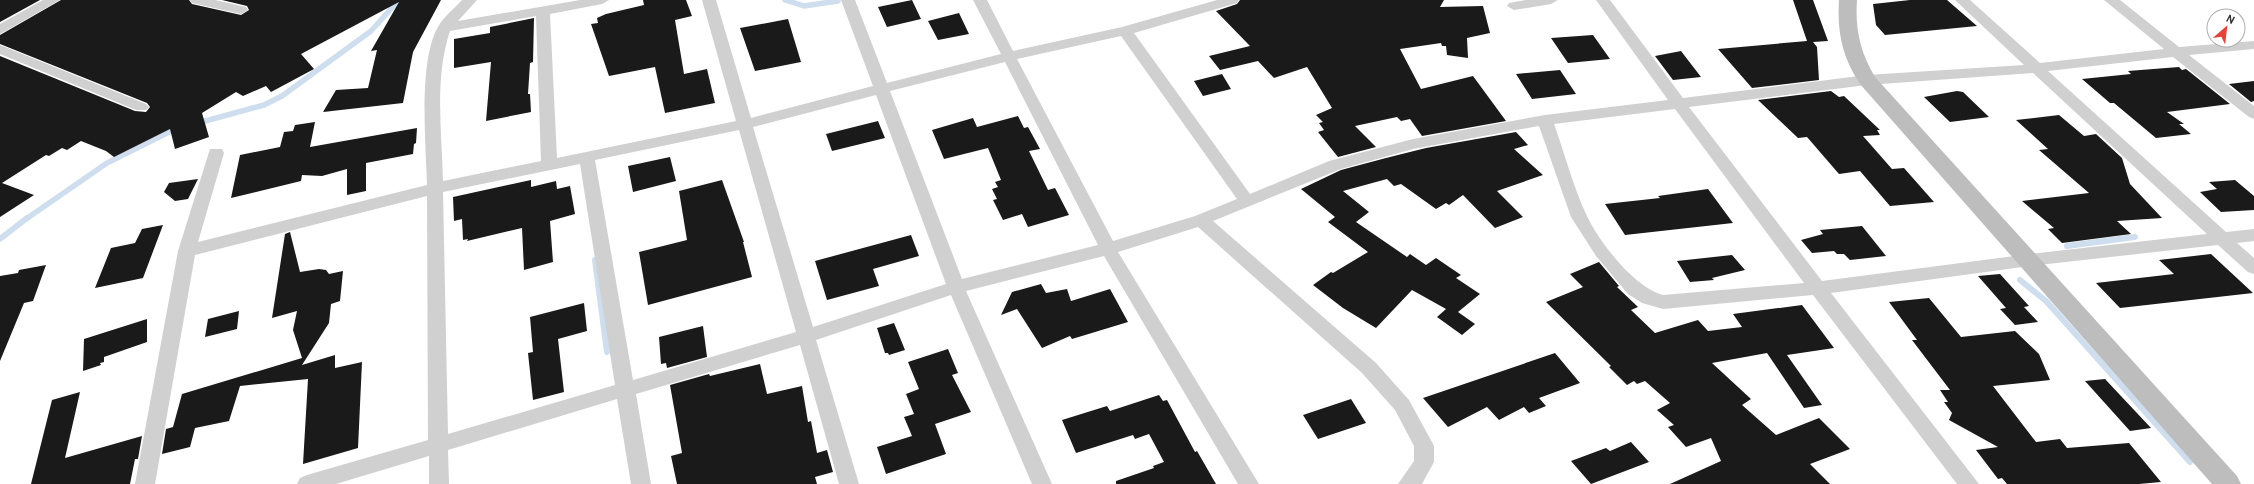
<svg xmlns="http://www.w3.org/2000/svg" width="2254" height="484" viewBox="0 0 2254 484" font-family="Overpass,sans-serif">
<rect width="100%" height="100%" fill="#fff"/>
<g fill="none" stroke-linecap="round" stroke-linejoin="round">
<path stroke="#cedeee" stroke-width="5.5" d="M785,0L804,6L838,1
M198,123L264,105L282,96L371,31L399,0
M26,219L107,163L177,128"/>
<path stroke="#cedeee" stroke-width="6" d="M0,239L27,218
M2067,246L2135,237
M595,260L607,352
M2020,280L2046,301L2190,462"/>
</g>
<path fill="#1a1a1a" d="M0,0H40L0,22Z
M61,0H189L192,4L241,15L249,10L247,6L222,0H441L413,52L403,103L323,112L336,90L368,88L377,50L371,51L399,2L301,54L314,69L271,92L266,86L243,96L236,92L202,113L209,137L175,149L170,129L114,157L106,151L81,141L67,150L62,148L49,156L46,155L2,183L34,195L0,217V56L135,111L146,112L150,107L147,103L0,44V35Z
M643,0H686L692,16L675,20L684,74L707,69L715,103L665,113L655,67L609,76L591,24L598,23L597,18L606,14L644,5Z
M912,0L921,19L887,27L878,7Z
M1240,0H1444L1440,7L1483,6L1490,33L1467,38L1468,58L1447,55L1446,46H1442L1441,43L1400,49L1421,89L1473,76L1506,121L1422,136L1410,119L1401,121L1397,117L1355,126L1376,147L1338,157L1318,132L1324,130L1319,123L1323,122L1316,115L1332,108L1307,67L1274,78L1258,61L1220,70L1209,56L1250,46L1216,11L1237,4Z
M1793,0H1813L1828,41L1813,42L1817,47L1819,80L1752,88L1718,49L1807,41Z
M1910,0H1947L1977,26L1885,35L1876,25L1873,4Z
M959,13L969,34L938,40L928,21Z
M534,18L533,62L530,63L528,94H530L531,112L486,121L491,62L454,68V39L490,33V27Z
M788,19L801,62L755,71L740,28Z
M1593,35L1610,59L1568,63L1551,38Z
M1681,51L1701,77L1673,80L1655,56Z
M2179,67L2182,70L2186,69L2230,104L2167,112L2184,124H2179L2191,134L2156,138L2114,103H2110L2082,79L2131,74L2128,71Z
M1560,70L1576,94L1532,99L1516,74Z
M1222,74L1231,89L1203,96L1194,81Z
M2254,81V101L2251,102L2229,84Z
M1831,91L1839,97L1844,96L1880,130H1877L1880,135L1863,136L1892,169L1904,168L1934,202L1890,206L1860,171L1839,174L1807,137L1798,138L1758,100Z
M1957,91L1963,92L1989,117L1950,122L1924,97Z
M2059,115L2084,136L2096,134L2122,158L2130,184L2162,218L2117,221L2131,234L2062,243L2048,229L2054,228L2022,201L2089,193L2039,150L2048,149L2016,120Z
M1018,116L1024,128L1028,127L1040,149L1029,151L1048,190L1055,188L1069,215L1028,227L1022,214L1003,220L993,200L997,199L992,189L998,187L995,182L1001,180L988,148L944,159L932,130L973,118L977,127Z
M878,121L885,138L832,151L826,134Z
M315,122L310,147L417,128L416,143L414,144L413,154L366,163V191L347,195V169L322,176L302,175L301,181L231,198L240,155L280,147L284,132L293,131L295,125Z
M1516,132L1528,145L1514,149L1543,175L1497,191L1523,217L1495,228L1463,195L1449,205L1446,203L1436,209L1401,184L1394,186L1387,179L1343,191L1369,212L1356,222L1407,257L1410,254L1426,265L1436,258L1461,275L1456,278L1480,294L1458,312L1475,324L1462,335L1437,317L1446,309L1412,290L1376,328L1343,308L1313,285L1331,272L1333,273L1368,252L1328,222L1335,217L1301,189L1341,170L1386,158L1426,148Z
M670,157L676,181L633,192L628,166Z
M198,179L188,199L175,201L164,192L169,183Z
M531,180V187L556,181L557,189L570,186L575,214L550,221L553,262L524,270L522,228L467,241L468,239L463,240L462,219L454,221L453,197Z
M722,180L744,242H743L752,277L648,305L639,252L687,240L679,191Z
M2235,180L2254,196V210L2221,212L2200,192L2217,189L2209,182Z
M1708,189L1733,223L1625,235L1605,204L1660,198L1658,196Z
M163,225L143,278L95,288L111,248L135,243L142,229Z
M1862,226L1886,256L1850,260L1844,254H1837L1834,251L1812,253L1801,240L1823,234L1820,230Z
M290,232L300,272L319,269L326,270L329,274L343,271L340,301L331,304L329,323L302,365L335,355V368L362,362L358,448L303,464L308,379L240,386L229,421L195,428L190,447L162,454L166,429L173,427L182,394L302,358L293,330L297,311L272,318L285,234Z
M911,235L919,256L873,269L879,286L827,300L815,261Z
M2211,254L2253,293L2120,308L2096,283L2174,274L2159,260Z
M1732,255L1745,270L1712,278L1714,280L1690,282L1677,261Z
M1599,262L1619,286L1617,287L1638,307L1631,310L1655,333L1698,320L1708,331L1742,327L1733,314L1802,305L1834,348L1787,355L1822,405L1804,408L1767,353L1712,363L1751,399L1742,405L1776,435L1819,418L1850,449L1810,464L1830,484H1670L1721,461L1711,438L1686,447L1668,427L1674,425L1657,410L1670,403L1645,381L1637,384L1634,381L1627,385L1609,367L1611,366L1546,302L1583,287L1570,274Z
M46,265L33,301L24,303L0,361V276L18,273L19,270Z
M2000,274L2029,306L2024,307L2038,322L2015,325L2000,309L2006,308L1978,276Z
M1041,284L1046,293L1067,289L1071,301L1110,289L1128,322L1072,339L1070,336L1042,348L1017,309L1001,315L1012,292Z
M1929,298L1961,337L2015,331L2039,354L2050,380L1993,386L2036,442L2060,439L2067,448L2129,443L2161,482L2139,484H2007L2002,478L1998,479L1976,450L1998,447L1949,420L1952,413L1944,402H1948L1940,390H1950L1912,340H1917L1889,302Z
M584,303L587,331L558,339L564,392L533,400L528,353L533,352L530,317Z
M239,311L237,329L205,337L208,319Z
M147,319V342L104,357V362L100,363L101,365L83,371L84,339Z
M894,323L905,350L889,355L888,353H885L877,328Z
M703,326L707,357L667,368L666,363L661,364L659,337Z
M948,349L958,373L952,375L971,412L935,424L946,454L886,474L877,447L912,436L904,417L914,414L906,394L919,389L908,362Z
M1555,353L1580,383L1539,398L1546,406L1529,413L1524,407L1499,420L1487,407L1448,427L1423,398Z
M760,364L767,394L802,386L808,422L811,421L817,453L827,450L833,472L815,477L817,484H677L671,456L682,453L670,385L709,374L710,376Z
M2105,379L2151,428L2130,431L2085,381Z
M80,392L65,458L142,436L138,459H135L130,484H31L52,400Z
M1159,395L1163,401L1167,400L1195,452L1197,451L1216,484H1116V481L1154,468L1153,466L1164,462L1149,434L1135,439L1133,435L1076,453L1062,420L1107,406L1110,411Z
M1351,399L1366,423L1318,439L1303,415Z
M1631,442L1649,462L1591,484L1571,461L1606,448L1610,451Z"/>
<g fill="none" stroke-linecap="round" stroke-linejoin="round">
<path fill="#d0d0d0" fill-rule="evenodd" d="M43,0H60L0,34V24Z
M190,0H215L246,7L248,10L241,14L192,3Z
M462,0H477L458,21L580,0H609L602,4L550,14L557,158L736,121L702,0H716L751,118L873,86L841,0H855L887,83L1001,54L973,0H987L1013,51L1122,27L1217,0H1239L1237,3L1134,33L1250,194L1329,161L1413,139L1545,115L1668,100L1596,0H1610L1683,98L1867,75L2024,65L1955,0H1970L2040,63L2164,49L2104,0H2120L2179,47L2254,41V49L2189,55L2254,106V119L2249,117L2173,57L2048,71L2226,232L2254,229V241L2237,243L2254,258V274L2248,272L2218,245L2030,266L1831,293L1979,484H1957L1813,295L1663,309L1642,303L1628,294L1596,256L1571,217L1539,126L1413,149L1341,169L1213,221L1376,363L1409,400L1434,446V462L1422,484H1398L1414,461V446L1395,410L1362,373L1198,227L1118,252L1259,484H1238L1104,256L966,291L1052,484H1032L951,295L816,340L859,484H839L800,345L636,394L651,484H631L617,399L448,450L449,484H429V456L336,484H297L300,478L307,475L428,440L427,196L195,255L155,484H135L178,251L210,149H222L224,153L198,242L427,185C426,145 418,61 438,27C443,17 455,8 462,0ZM536,16L541,161L443,181C442,132 434,79 450,31ZM1121,36L1237,199L1195,216L1113,241L1017,59ZM1005,62L1098,245L962,279L890,91ZM2033,73L2207,234L2030,254L1822,281L1689,107L1867,85ZM876,95L946,284L813,327L753,127ZM1675,109L1804,283L1663,295C1635,288 1599,242 1587,216C1573,187 1565,154 1554,124ZM739,130L796,332L633,380L595,160ZM580,164L615,385L448,434L443,192Z
M1526,0H1558L1551,4L1514,10L1507,6L1509,3Z
M0,45L146,104L149,107L146,110H136L0,54Z"/>
<path fill="#bdbdbd" fill-rule="evenodd" d="M1839,0H1857C1855,29 1860,52 1875,77L2237,476L2241,484H2212L1860,84C1842,57 1837,32 1839,0Z"/>
</g>
<g transform="translate(2226 28) rotate(28)"><circle r="19" fill="#ffffff" stroke="#adadad"/>
<path d="M0-3L7 15L0 10L-7 15Z" fill="#e74237"/>
<text y="-6" font-size="11" font-weight="bold" text-anchor="middle" fill="#333333">N</text>
</g>
</svg>
